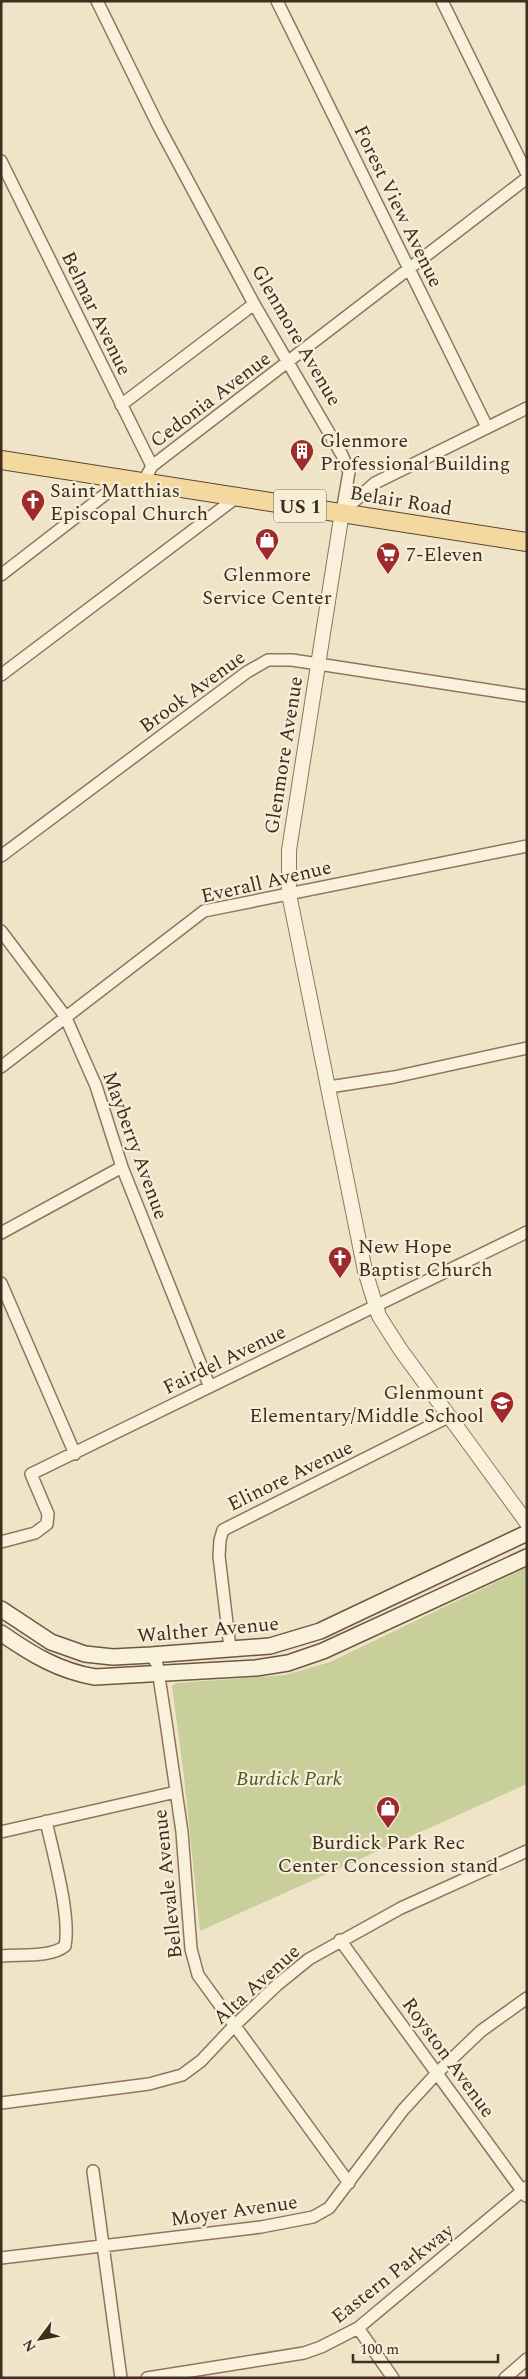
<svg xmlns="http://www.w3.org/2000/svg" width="528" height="2379" viewBox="0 0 528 2379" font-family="Spectral,serif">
<rect width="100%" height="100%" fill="#f0e4c8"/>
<path fill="#c9cf9b" d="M527,1567V1784L200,1931L184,1777L172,1686L176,1683L285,1675L330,1662Z"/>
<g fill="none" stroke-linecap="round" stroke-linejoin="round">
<g stroke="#8d765c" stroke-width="14">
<path id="minor" d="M97,1L158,125L254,304L342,455L349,472L342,512
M277,1L487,427
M442,1L527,174
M1,161L152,466
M121,405L254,304
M144,481L152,466L527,178
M342,512L375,483L527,408
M1,575L125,479
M1,675L237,497
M1,856L247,672L268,660H292L527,696
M1,931L65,1016L96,1086L122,1167L209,1385
M1,1067L204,911L527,846
M329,1087L394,1077L527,1048
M1,1233L122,1167
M1,1283L75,1454
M1,1542L35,1533L47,1524L48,1514L31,1474L527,1232
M230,1648L219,1556L220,1540L223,1530L450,1416
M151,1655L157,1664L166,1722L182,1832L191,1949L198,1975L349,2183
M1,1832L176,1792
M340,1940L526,2196
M1,1956C20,1954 50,1958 65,1946C71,1916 53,1853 46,1821
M1,2103L149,2084L182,2075L201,2061L234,2026L277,1985L309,1959L401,1908L527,1851
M93,2171L121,2378
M1,2258L261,2227L313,2217L329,2208L403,2110L437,2073L481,2031L527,1998
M358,2328L393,2378
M147,2378L304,2353L321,2347L358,2328L527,2187
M505,2378L527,2359"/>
</g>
<g stroke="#8d765c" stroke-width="16">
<path id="tertiary" d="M342,512L289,850V894L365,1271L379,1316L400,1349L527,1523"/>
</g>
<g stroke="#6f573f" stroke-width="18">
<path id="secondary" d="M1,1609L51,1642L85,1654L113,1657L151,1655L270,1646L320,1631L527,1533
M1,1633C31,1654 59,1671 95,1677L256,1668L288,1663L323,1651L527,1557"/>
</g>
<g stroke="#5b4430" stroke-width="20">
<path id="primary" d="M1,460L527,542"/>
</g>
<use href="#minor" stroke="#faf1dc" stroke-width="11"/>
<use href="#tertiary" stroke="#faf1dc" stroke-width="14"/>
<use href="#secondary" stroke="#faf1dc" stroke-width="15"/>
<use href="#primary" stroke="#f3d9a0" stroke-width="18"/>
</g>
<defs>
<g id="building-pin" transform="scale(1.25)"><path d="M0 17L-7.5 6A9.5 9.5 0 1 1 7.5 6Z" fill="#9e2a2b" stroke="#f7eed8"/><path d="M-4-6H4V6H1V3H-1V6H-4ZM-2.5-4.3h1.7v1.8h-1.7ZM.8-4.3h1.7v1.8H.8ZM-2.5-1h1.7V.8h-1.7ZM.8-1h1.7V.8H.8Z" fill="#fff"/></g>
<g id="church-pin" transform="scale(1.25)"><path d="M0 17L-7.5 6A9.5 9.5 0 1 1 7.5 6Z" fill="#9e2a2b" stroke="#f7eed8"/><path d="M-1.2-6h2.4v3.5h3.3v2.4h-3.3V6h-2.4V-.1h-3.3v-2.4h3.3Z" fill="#fff"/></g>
<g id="shop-pin" transform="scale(1.25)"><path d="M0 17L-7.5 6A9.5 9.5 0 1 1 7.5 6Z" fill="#9e2a2b" stroke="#f7eed8"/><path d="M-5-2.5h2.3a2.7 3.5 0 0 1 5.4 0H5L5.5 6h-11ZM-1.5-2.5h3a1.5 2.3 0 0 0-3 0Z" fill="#fff"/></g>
<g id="supermarket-pin" transform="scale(1.25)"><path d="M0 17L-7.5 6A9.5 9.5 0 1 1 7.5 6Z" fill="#9e2a2b" stroke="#f7eed8"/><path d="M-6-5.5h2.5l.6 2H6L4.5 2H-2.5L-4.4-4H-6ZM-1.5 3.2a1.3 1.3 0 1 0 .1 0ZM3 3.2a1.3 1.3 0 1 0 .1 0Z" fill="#fff"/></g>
<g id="school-pin" transform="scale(1.25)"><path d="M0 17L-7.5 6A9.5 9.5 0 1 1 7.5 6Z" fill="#9e2a2b" stroke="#f7eed8"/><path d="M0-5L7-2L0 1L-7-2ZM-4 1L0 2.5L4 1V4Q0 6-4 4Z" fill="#fff"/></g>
</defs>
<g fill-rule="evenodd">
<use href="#building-pin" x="302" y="451"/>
<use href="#church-pin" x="33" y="501"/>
<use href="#shop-pin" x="267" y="540"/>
<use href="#supermarket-pin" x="388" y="554"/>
<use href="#church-pin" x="340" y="1258"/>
<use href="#school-pin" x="502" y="1403"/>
<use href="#shop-pin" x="388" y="1808"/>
</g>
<g text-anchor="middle" stroke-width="4.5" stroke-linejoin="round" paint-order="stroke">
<rect fill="#f7eed8" stroke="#756857" stroke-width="1" x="274" y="489.5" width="52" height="33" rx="4"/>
<g font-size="19" font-weight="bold" fill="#3d2e20">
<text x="300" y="513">US 1</text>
</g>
<g font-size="20" fill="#3d2e20" stroke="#f7eed8">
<text transform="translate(399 206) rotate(64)" y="7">Forest View Avenue</text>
<text transform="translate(97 313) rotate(64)" y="7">Belmar Avenue</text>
<text transform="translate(297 335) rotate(60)" y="7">Glenmore Avenue</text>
<text transform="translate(210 399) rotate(-37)" y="7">Cedonia Avenue</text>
<text transform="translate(401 500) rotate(9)" y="7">Belair Road</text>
<text transform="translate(192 691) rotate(-36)" y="7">Brook Avenue</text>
<text transform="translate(283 755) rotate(-81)" y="7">Glenmore Avenue</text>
<text transform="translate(266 881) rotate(-13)" y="7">Everall Avenue</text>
<text transform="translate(136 1145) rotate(70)" y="7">Mayberry Avenue</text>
<text transform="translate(224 1359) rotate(-26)" y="7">Fairdel Avenue</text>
<text transform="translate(290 1475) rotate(-26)" y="7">Elinore Avenue</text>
<text transform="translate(208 1629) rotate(-5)" y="7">Walther Avenue</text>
<text transform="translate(167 1884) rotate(-96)" y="7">Bellevale Avenue</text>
<text transform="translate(256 1984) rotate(-42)" y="7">Alta Avenue</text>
<text transform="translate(449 2057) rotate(54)" y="7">Royston Avenue</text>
<text transform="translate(234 2210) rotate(-8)" y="7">Moyer Avenue</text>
<text transform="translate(392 2273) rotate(-38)" y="7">Eastern Parkway</text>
</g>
<g font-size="20" fill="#3d2e20" stroke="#f7eed8" text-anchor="start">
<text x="320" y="447">Glenmore<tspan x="320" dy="23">Professional Building</tspan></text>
<text x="50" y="497">Saint Matthias<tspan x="50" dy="23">Episcopal Church</tspan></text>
<text x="406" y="561">7-Eleven</text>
<text x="267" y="581" text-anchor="middle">Glenmore<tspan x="267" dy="23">Service Center</tspan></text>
<text x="358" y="1253">New Hope<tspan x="358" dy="23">Baptist Church</tspan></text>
<text x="484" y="1399" text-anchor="end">Glenmount<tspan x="484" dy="23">Elementary/Middle School</tspan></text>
<text x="388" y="1849" text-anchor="middle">Burdick Park Rec<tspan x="388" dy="23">Center Concession stand</tspan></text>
</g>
<g font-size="20" font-style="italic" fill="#4d5a26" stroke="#f7eed8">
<text x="289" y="1785">Burdick Park</text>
</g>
</g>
<rect width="528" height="2379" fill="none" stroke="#3d2e20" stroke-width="5"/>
<g transform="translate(40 2339) rotate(238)" stroke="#f7eed8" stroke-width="4" paint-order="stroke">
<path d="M0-4L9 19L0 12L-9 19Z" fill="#3d2e20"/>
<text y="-8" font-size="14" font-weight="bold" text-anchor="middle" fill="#3d2e20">N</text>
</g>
<path d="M353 2354v8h145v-8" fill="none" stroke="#3d2e20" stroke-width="2.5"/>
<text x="360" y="2354" font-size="15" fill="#3d2e20" stroke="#f7eed8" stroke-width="4" paint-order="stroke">100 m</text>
</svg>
